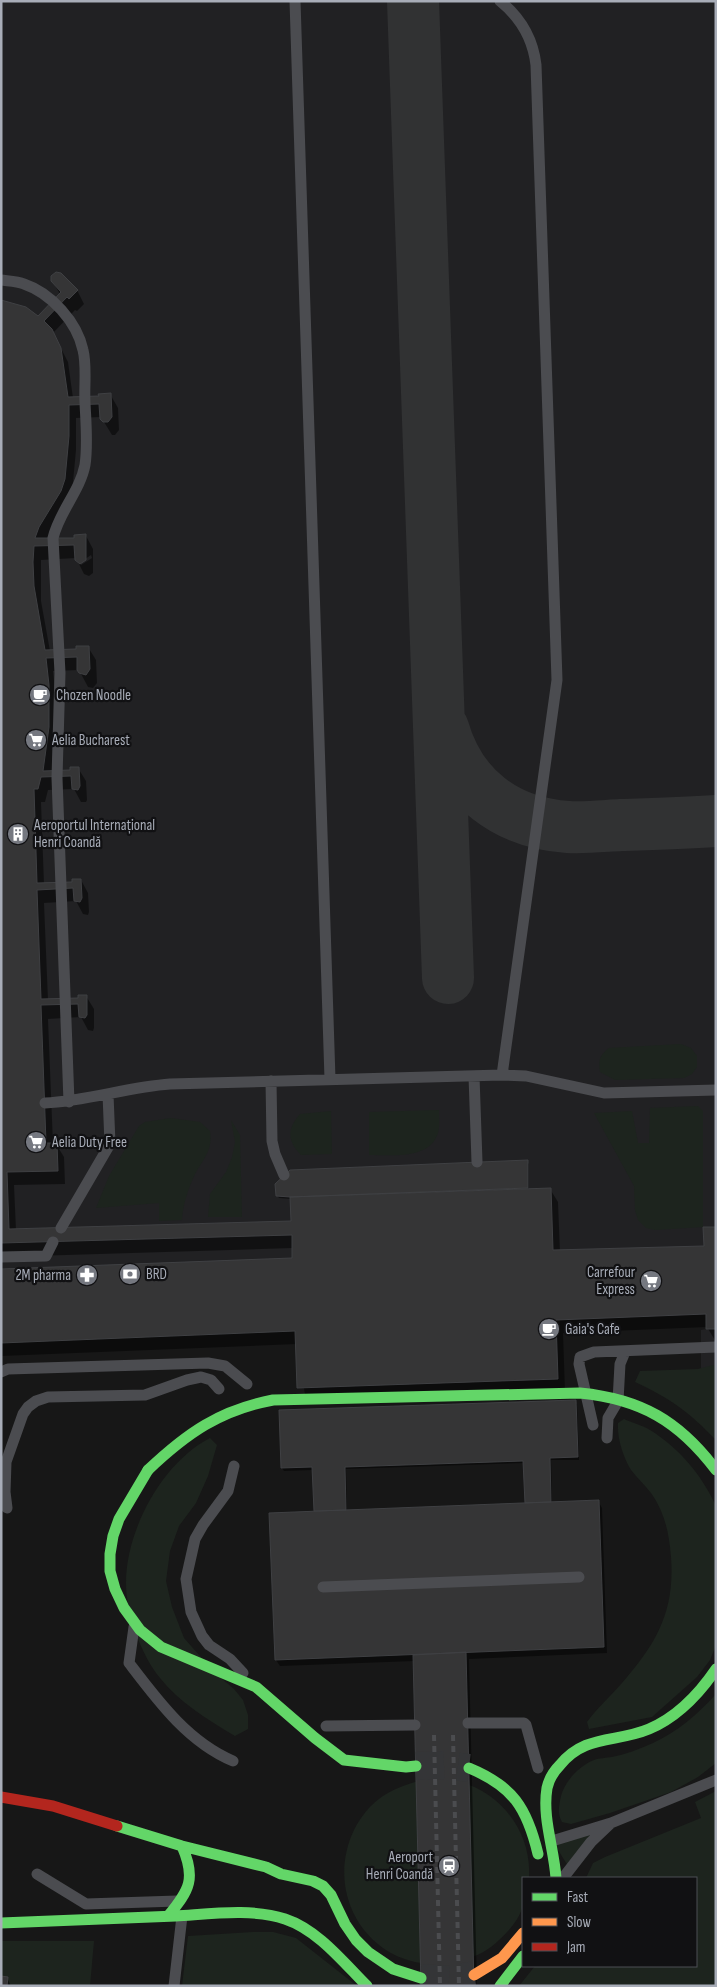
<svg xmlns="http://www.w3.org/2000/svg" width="717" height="1987" viewBox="0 0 717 1987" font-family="'Sofia Sans Condensed',sans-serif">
<rect width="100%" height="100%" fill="#171717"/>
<path fill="#212123" d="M1,1H716V1384L701,1373V1330L706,1329L705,1314L556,1320L558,1379L360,1386L295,1331L1,1343Z"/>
<path fill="#1d241e" d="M681,1044L691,1048L697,1056V1067L692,1074L684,1078L615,1080L600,1072C598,1060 600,1055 609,1048Z
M698,1106L703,1111V1227L655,1230L646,1228L638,1220L635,1210L634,1186L594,1113L632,1111L638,1143H649L650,1108Z
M439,1110C439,1117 440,1126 438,1133C430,1160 390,1155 369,1155V1112Z
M331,1111L332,1154L301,1155C287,1141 287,1129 300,1114Z
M171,1118L200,1122L210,1131C213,1150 204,1158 195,1174C188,1189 183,1204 182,1220L159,1221V1203L96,1208L109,1176L139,1126L145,1122Z
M231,1120L240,1135L242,1217H208L210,1194L226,1172L232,1157L235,1142Z
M713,1365H716V1440C689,1412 670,1398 635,1382L640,1371L698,1369Z
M624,1419C633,1423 642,1425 650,1430C678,1447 702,1475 716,1506V1645L710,1660L697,1677L652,1717L589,1729L587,1722C597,1708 610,1697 622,1683C657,1643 675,1611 671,1557C669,1533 665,1513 651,1493C645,1485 637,1478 631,1470C623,1457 617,1438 618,1423Z
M210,1438L217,1445L208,1476L196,1503L179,1526L170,1551L166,1581L172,1607L184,1638L215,1673L234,1689L243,1700L248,1715V1729L235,1736C208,1720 179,1702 160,1678C141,1655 126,1613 126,1583C126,1529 163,1462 210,1438Z
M716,1694V1763L698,1777L671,1792L610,1813L571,1824L562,1822C557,1813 559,1806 561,1796C565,1781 579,1766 594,1760C599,1758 607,1758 612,1757C626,1754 640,1749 653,1743C677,1732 698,1714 716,1694Z
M422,1780C434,1780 449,1779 461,1782C503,1794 532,1834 529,1878H523C523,1887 525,1897 523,1905C519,1922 504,1936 491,1947C479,1956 467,1959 453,1962C376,1977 321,1899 354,1830C361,1816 371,1804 383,1796C395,1788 408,1784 422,1780Z
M716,1791V1986H519L535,1966H696V1878H586L593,1863L605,1857L701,1818L695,1802Z
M599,1831L568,1866L555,1845Z
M253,1932H273L296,1938L357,1986H182L188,1936Z
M1,1941H94L90,1986H1Z"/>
<path fill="#0007" fill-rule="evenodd" d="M53,282L77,290L84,304L77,311L75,310L53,333L68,362L73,398L100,397L110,394L118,408L119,430L115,435H112L101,417L76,418V450L72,493L68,505L47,539H75L86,536L93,549V573L89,576L84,574L76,558L41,560V601L50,651L78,650L88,647L96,660L97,683L93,688L88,687L79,670L53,671L56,699L52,772L72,771L78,768L86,781L87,800L86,802H81L74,789L48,790L45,802H41L44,884L74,883L81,880L88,893L89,912L88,915L83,914L76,901L44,903L48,1000L79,999L86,996L94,1009V1028L93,1031L88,1030L81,1017L48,1019L53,1144H56L64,1157L65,1184L14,1185L16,1230L292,1222V1199L279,1198L277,1195L527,1162L529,1164V1190L550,1189L558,1202L560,1252L705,1247L716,1228V1342L707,1327L563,1333L565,1392L306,1401L297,1344L1,1356V1270L294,1260L293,1248L1,1257V301L38,317L60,294ZM91,555L92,558L81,565V562Z
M577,1404L579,1460H551L552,1503L598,1501L602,1508L607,1653L469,1659L477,1986L415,1661L280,1666L276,1660L315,1512L313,1470L284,1471L282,1468ZM525,1463L526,1504L347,1511L346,1469Z
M7,1978L11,1986H1Z"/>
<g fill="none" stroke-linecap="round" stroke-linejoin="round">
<path stroke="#313233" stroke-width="52" d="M413,1L448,978
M443,728C460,788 506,823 568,827C585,828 603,826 621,825C652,824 684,823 716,821"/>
</g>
<path fill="#353536" stroke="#3f4043" d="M56,272L61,273L78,290L69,299L67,297L44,321L52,329L61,348L68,397L99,396L98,394L111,393L112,417L108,422H103L100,419L99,404L69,405V436L65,479L61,491L39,527L35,538H74V535L86,534V560L80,564L75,560L74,545L34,546L33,562L34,586L45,650L76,649V646H89L90,669L86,675L79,673L77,670V657L46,658L49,685V727L43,771L70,770V767H79L80,786L78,790L72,789L71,776L41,777L38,789H34L37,883L72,882V879H81L82,898L80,902L74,901L73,888L37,890L41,999L78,998V995H87V1015L85,1018L79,1017L78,1004L41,1005L46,1143H57L58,1171L7,1172L9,1229L291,1221L290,1197L551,1188L553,1250L704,1246L703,1227H716V1329H706V1314L556,1320L558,1379L297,1388L295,1331L1,1343V1269L292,1258V1235L1,1243V300L26,307L38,316L61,292L51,281V276Z
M528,1160V1188L290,1197L276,1196L275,1184L290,1170Z
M576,1400L578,1457L550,1458L551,1502L525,1503L523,1461L345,1467L346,1510L314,1511L312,1467L281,1468L279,1410Z
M599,1500L604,1647L275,1660L269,1513Z
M466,1652L474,1986H421L413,1655Z
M1,1976L8,1977L7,1986H1Z"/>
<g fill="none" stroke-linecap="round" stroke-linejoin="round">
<path stroke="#343537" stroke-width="28" stroke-dasharray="28 14" stroke-linecap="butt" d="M416,1766L445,1765L469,1768
M421,1978L449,1980L474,1975"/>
<path stroke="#4b4c50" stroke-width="11" d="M295,1L330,1079
M500,1C521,18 533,39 536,65L557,680L502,1075
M1,280C8,281 17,281 24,284C51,293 77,322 83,350C87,366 84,386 85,403C86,424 88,445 85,465C80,491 59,512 53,538L60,673L57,778L69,1102
M474,1076L477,1162
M271,1081L272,1141L275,1154L284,1175
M45,1103C87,1101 128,1087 170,1084L502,1075L526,1076L604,1093L716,1090
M61,1228L110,1144L108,1094
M1,1257L46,1256L53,1242
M1,1372L8,1369L208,1363L225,1366L247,1384
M593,1425L579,1364L580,1357L594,1352L716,1347
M607,1438L608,1418L618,1401L620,1364L625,1352
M234,1466L228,1491L203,1525L195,1539L186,1579L191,1612L202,1636L209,1645L230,1659L243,1673
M7,1508L5,1492L6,1462L23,1414L28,1407L36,1401L48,1397L145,1395L187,1380L201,1377L211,1380L219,1389
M323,1587L579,1577
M134,1627L129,1663C158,1701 188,1742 233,1761
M468,1723H524L526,1725L538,1768
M326,1726L415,1725
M611,1823L716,1780
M552,1841L611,1823L591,1842L563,1878
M37,1874L86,1904L177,1901
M174,1986L182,1916"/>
<path stroke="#63d668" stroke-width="11" d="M148,1470L119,1519L113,1536L110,1554V1571L115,1589L124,1608L140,1630L161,1647L256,1687L315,1738L344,1760L406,1767L416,1766
M469,1768C513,1786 527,1808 538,1854
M117,1826L182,1846L266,1867L281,1874L313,1881L323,1886L331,1895L345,1924L356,1940L368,1952L393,1969L421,1978
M556,1878C554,1848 542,1818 547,1788C549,1779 554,1771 560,1765C585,1734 616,1743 649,1729C677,1717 699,1694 716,1669
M168,1916C190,1890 196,1878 182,1846
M1,1923C59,1921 117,1918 176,1916C210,1914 252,1908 285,1919C318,1930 343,1962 367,1986
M500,1986L523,1956"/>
<path stroke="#ff974d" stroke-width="11" d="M474,1975L502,1958L523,1933"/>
<path stroke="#b3261e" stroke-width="11" d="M1,1797L53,1806L117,1826"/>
<path stroke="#4b4c4f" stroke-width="4" stroke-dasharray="6 5" stroke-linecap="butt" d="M434,1735L440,1986
M453,1735L459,1986"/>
<path stroke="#63d668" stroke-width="11" d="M148,1470C187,1433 220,1410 273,1400L580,1393C641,1399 679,1421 716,1470"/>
</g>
<defs>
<g id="cafe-disc" transform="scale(1.125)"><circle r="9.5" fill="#757880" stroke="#111113"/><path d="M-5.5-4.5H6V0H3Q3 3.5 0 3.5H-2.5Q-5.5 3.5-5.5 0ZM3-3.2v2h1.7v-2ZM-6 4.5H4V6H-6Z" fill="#fff"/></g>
<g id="supermarket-disc" transform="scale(1.125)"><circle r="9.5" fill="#757880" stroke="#111113"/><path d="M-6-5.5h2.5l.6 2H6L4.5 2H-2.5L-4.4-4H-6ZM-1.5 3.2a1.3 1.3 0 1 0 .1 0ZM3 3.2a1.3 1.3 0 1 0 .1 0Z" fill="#fff"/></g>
<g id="building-disc" transform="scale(1.125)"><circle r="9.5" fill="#757880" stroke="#111113"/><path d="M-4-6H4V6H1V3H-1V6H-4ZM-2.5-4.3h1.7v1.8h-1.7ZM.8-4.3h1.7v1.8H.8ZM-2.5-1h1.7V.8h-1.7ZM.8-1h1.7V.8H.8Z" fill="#fff"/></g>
<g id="bank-disc" transform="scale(1.125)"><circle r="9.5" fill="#757880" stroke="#111113"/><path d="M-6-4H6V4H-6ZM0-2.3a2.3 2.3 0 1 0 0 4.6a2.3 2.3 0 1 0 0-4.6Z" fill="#fff"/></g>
<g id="pharmacy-disc" transform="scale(1.125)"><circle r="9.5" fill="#757880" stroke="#111113"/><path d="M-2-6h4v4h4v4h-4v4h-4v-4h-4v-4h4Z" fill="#fff"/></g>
<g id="station-disc" transform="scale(1.125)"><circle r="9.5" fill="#757880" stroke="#111113"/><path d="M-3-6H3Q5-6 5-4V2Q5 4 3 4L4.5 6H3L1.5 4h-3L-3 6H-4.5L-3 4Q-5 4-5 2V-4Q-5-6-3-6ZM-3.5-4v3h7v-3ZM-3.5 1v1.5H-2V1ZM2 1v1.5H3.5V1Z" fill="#fff"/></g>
</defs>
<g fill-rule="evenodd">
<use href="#cafe-disc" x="40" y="695"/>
<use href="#supermarket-disc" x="36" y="740"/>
<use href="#building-disc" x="18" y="834"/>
<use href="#supermarket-disc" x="36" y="1142"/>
<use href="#bank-disc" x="130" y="1274"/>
<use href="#pharmacy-disc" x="87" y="1275"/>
<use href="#supermarket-disc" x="651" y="1281"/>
<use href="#cafe-disc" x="549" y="1329"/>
<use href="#station-disc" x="449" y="1866"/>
</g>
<g text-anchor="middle" stroke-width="4.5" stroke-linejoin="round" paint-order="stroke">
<g font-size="15" fill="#a8adb8" stroke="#111113" text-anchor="start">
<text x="56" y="700">Chozen Noodle</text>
<text x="52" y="745">Aelia Bucharest</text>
<text x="34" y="830">Aeroportul Internațional<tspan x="34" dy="17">Henri Coandă</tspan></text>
<text x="52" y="1147">Aelia Duty Free</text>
<text x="635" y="1277" text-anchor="end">Carrefour<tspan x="635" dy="17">Express</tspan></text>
<text x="146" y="1279">BRD</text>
<text x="71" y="1280" text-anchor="end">2M pharma</text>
<text x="565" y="1334">Gaia's Cafe</text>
<text x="433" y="1862" text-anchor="end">Aeroport<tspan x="433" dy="17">Henri Coandă</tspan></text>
</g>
</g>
<rect width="717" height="1987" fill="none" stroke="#a8adb8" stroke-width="5"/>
<rect x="522" y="1877" width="175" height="90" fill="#111113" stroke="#4d4f55"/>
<rect x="532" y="1893" width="25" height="8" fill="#63d668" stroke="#4d4f55"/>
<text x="567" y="1902" font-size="15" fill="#a8adb8">Fast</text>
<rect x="532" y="1918" width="25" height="8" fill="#ff974d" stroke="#4d4f55"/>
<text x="567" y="1927" font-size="15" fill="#a8adb8">Slow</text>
<rect x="532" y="1943" width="25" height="8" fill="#b3261e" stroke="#4d4f55"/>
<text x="567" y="1952" font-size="15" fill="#a8adb8">Jam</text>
</svg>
